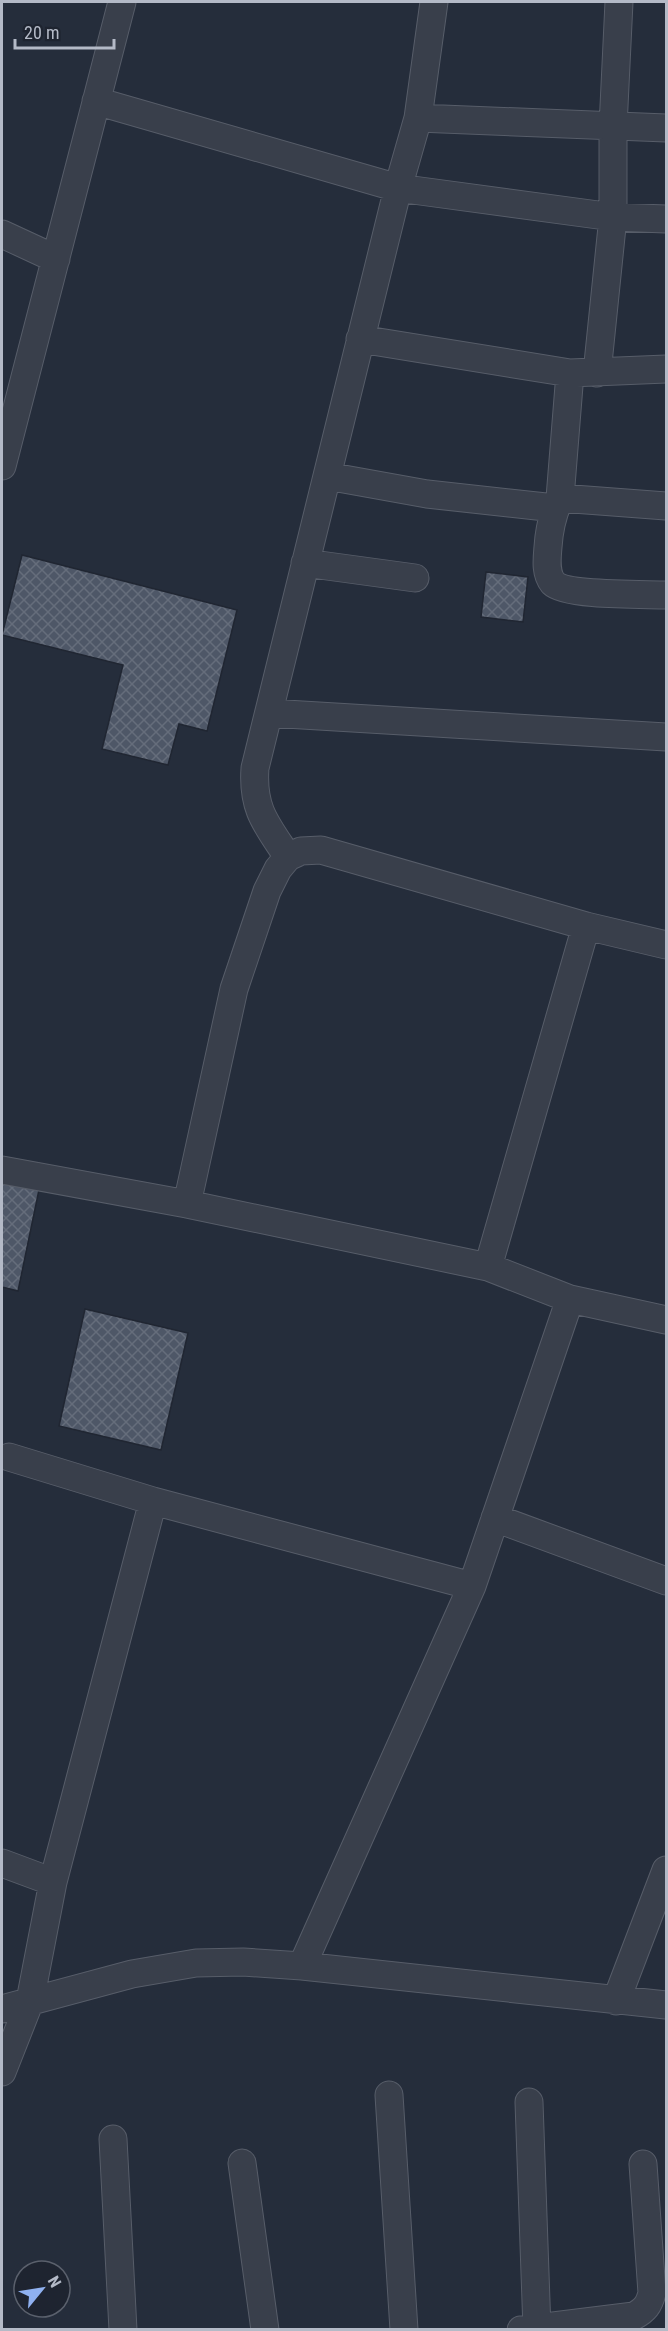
<svg xmlns="http://www.w3.org/2000/svg" width="668" height="2331" viewBox="0 0 668 2331" font-family="'Roboto Condensed',sans-serif">
<defs>
<pattern id="building-cross-hatch" width="8" height="8" patternUnits="userSpaceOnUse" patternTransform="scale(1.5)"><rect width="8" height="8" fill="#4e5767"/><path d="M0 0l8 8M0 8l8-8" fill="none" stroke="#656d7b"/></pattern>
</defs>
<rect width="100%" height="100%" fill="#252d3b"/>
<path fill="url(#building-cross-hatch)" stroke="#202632" stroke-width="1.5" d="M22,555L237,610L207,731L179,724L168,765L102,749L123,665L2,635Z
M486,572L528,577L523,622L481,617Z
M2,1177L40,1185L18,1291L2,1287Z
M85,1309L188,1333L161,1450L59,1426Z"/>
<g fill="none" stroke-linecap="round" stroke-linejoin="round">
<g stroke="#575d69" stroke-width="29">
<path id="minor" d="M96,101L398,188L613,217L666,219
M418,118L666,128
M2,234L56,259
M360,339L570,373L666,369
M570,373L560,498C553,513 549,531 548,547C547,559 545,573 553,583C566,596 645,594 666,595
M597,373L613,217V127L619,2
M2,466L122,2
M327,476L427,494L555,508
M560,498L666,506
M305,563L415,578
M269,713L666,737
M288,857C266,824 252,809 255,768L398,188L418,118L434,2
M2,1170L187,1204L488,1267L570,1299L666,1320
M187,1204L234,989L267,891L278,869L288,857L301,851L321,850L586,926L666,945
M488,1267L586,926
M9,1457L153,1501L472,1586
M495,1518L666,1581
M2,1863L53,1882
M302,1966L472,1586L570,1299
M616,2001L666,1870
M2,2009L132,1974L196,1963L243,1962L302,1966L666,2005
M2,2072L30,2001L53,1882L153,1501
M389,2095L404,2330
M529,2102L537,2330
M113,2139L123,2330
M242,2163L265,2330
M521,2330L634,2316C645,2310 649,2305 652,2293L643,2164"/>
</g>
<use href="#minor" stroke="#393f4b" stroke-width="27"/>
</g>
<rect width="668" height="2331" fill="none" stroke="#b4bac7" stroke-width="6"/>
<g transform="translate(42 2289) rotate(60)"><circle r="28" fill="#1e2430" stroke="#5a606c" stroke-width="1.5"/>
<path d="M0-4.5L10 22L0 15L-10 22Z" fill="#8fb1f0"/>
<text y="-9" font-size="16" font-weight="bold" text-anchor="middle" fill="#b4bac7">N</text>
</g>
<path d="M15 39v9h99v-9" fill="none" stroke="#b4bac7" stroke-width="3"/>
<text x="24" y="39" font-size="18" fill="#b4bac7" stroke="#1e2430" stroke-width="4.5" paint-order="stroke">20 m</text>
</svg>
